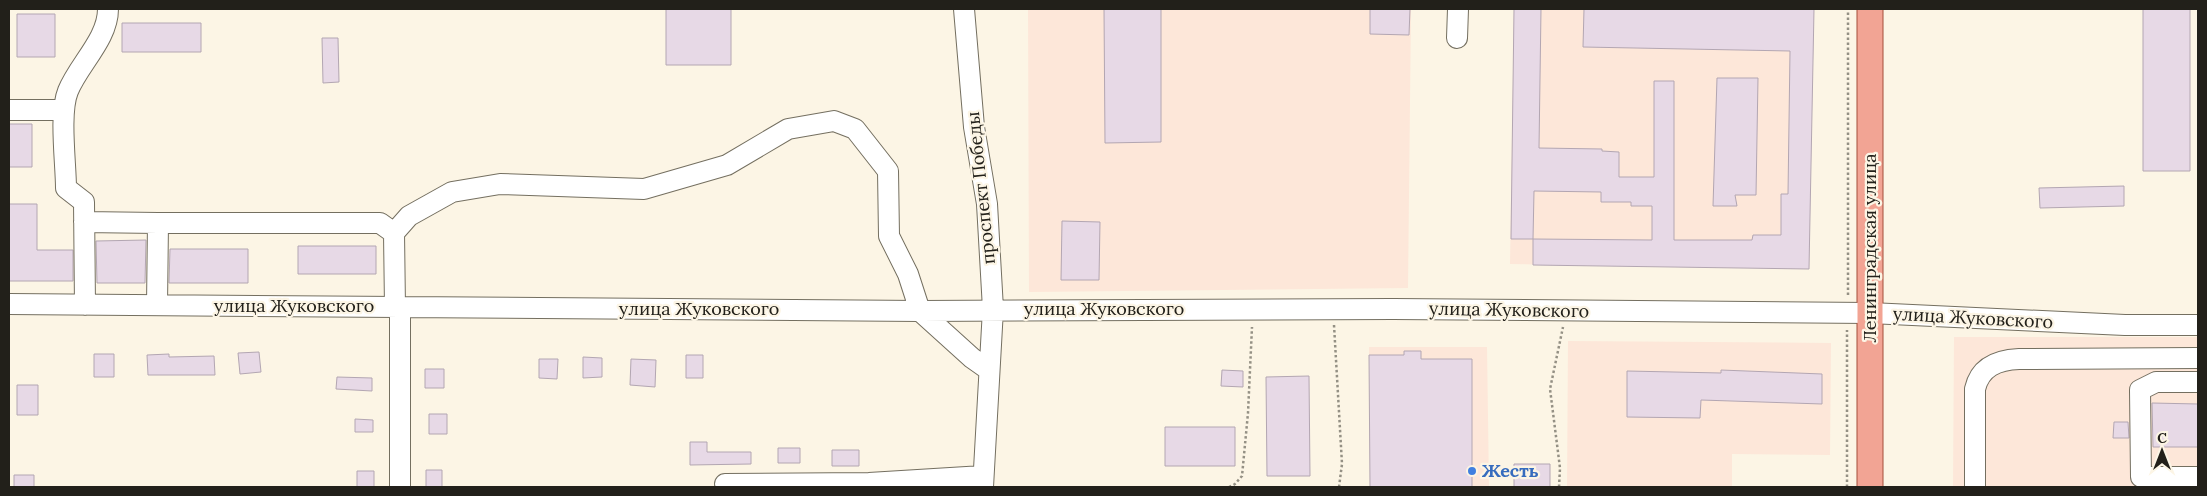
<svg xmlns="http://www.w3.org/2000/svg" width="2207" height="496" viewBox="0 0 2207 496" font-family="Lora,serif">
<rect width="100%" height="100%" fill="#fcf5e5"/>
<path fill="#fde7d9" d="M1028,9H1411L1408,288L1029,292Z
M1514,9H1814L1809,269L1510,264Z
M1954,337H2198V487H1953Z
M1568,341L1831,343L1830,455L1732,454V487H1567Z
M1369,347H1487L1489,487H1370Z"/>
<path fill="#e7d9e6" stroke="#b3a6b2" fill-rule="evenodd" d="M666,9H731V65H666Z
M1104,9H1161V142L1105,143Z
M1370,9H1410L1409,35L1370,34Z
M1514,9H1541L1539,148L1602,149V151L1619,152V177H1654V81H1674V240H1752L1753,235H1781V194H1788L1790,51L1583,47L1584,9H1814L1809,269L1533,265V239H1511ZM1534,191L1601,192V202H1631V206H1652V240L1533,239Z
M2143,9H2190V171H2143Z
M17,14H55V57H17Z
M122,23H201V52H122Z
M322,38H338L339,82L323,83Z
M1717,78H1758L1756,195H1735L1737,206H1713Z
M9,124H32V167H9Z
M2124,186V206L2040,208L2039,188Z
M9,204H37V250H73V281H9Z
M1062,221L1100,222L1099,280H1061Z
M146,240L145,283H97L96,241Z
M298,246H376V274H298Z
M170,249H248V283H169Z
M1404,351H1421V359H1472V487H1370L1369,355H1404Z
M259,352L261,372L240,374L238,353Z
M94,354H114V377H94Z
M169,354V357L214,356L215,375H148L147,355Z
M686,355H703V378H686Z
M583,357L602,358V377L583,378Z
M539,359H558L557,379L539,378Z
M631,359L656,360L655,387L630,385Z
M425,369H444V388H425Z
M1222,370L1243,371V387L1221,386Z
M1721,370L1822,374V404L1701,400L1700,418L1627,417V371L1721,373Z
M1309,376L1310,476H1267L1266,377Z
M337,377L372,378V391L336,389Z
M17,385H38V415H17Z
M2152,403L2198,404V447H2153Z
M429,414H447V434H429Z
M355,419L373,420V432H355Z
M2114,422H2128L2129,438H2113Z
M1165,427H1235V466H1165Z
M690,442H707V452H751V464L690,465Z
M778,448H800V463H778Z
M832,450H859V466H832Z
M1514,464H1550V487H1514Z
M426,470H442V487H426Z
M357,471H374V487H357Z
M14,475H34V487H14Z"/>
<g fill="none" stroke-linecap="round" stroke-linejoin="round">
<g stroke="#746f60" stroke-width="22">
<path id="minor" d="M964,9L974,127L987,204L993,309L983,487
M1457,38L1458,9
M9,110H64
M84,222L158,223
M394,233L409,216L452,192L500,184L644,189L727,165L788,129L834,121L855,129L888,171L889,236L908,274L920,311L972,358L989,370
M9,304L920,311L1393,309L1870,313L2125,325H2198
M85,305L84,202L66,188C66,164 59,113 68,91C79,64 108,39 108,9
M157,305L158,223H380L394,233L395,307
M400,307V487
M2198,382H2156L2140,390L2141,477H2198
M725,484L869,483L983,476
M1975,487V389C1980,367 1997,360 2019,359L2198,358"/>
</g>
<g stroke="#a44e3a" stroke-width="27">
<path id="major" d="M1870,9V487"/>
</g>
<path stroke="#949084" stroke-width="2.5" stroke-dasharray="2.5 2.5" stroke-linecap="butt" d="M1848,295V9
M1334,325L1342,464L1339,487
M1229,487L1235,484L1242,476L1248,413L1252,327
M1559,487L1560,468L1550,389L1563,327
M1847,487V330"/>
<use href="#minor" stroke="#fff" stroke-width="20"/>
<use href="#major" stroke="#f2a494" stroke-width="25"/>
</g>
<circle fill="#3f7fe0" stroke="#fcf5e5" stroke-width="2" cx="1472" cy="471" r="5"/>
<g text-anchor="middle" stroke-width="4.5" stroke-linejoin="round" paint-order="stroke">
<g font-size="18" fill="#22201a" stroke="#fcf5e5">
<text transform="translate(981 188) rotate(-96)" y="6">проспект Победы</text>
<text transform="translate(1870 248) rotate(-90)" y="6">Ленинградская улица</text>
<text x="294" y="312">улица Жуковского</text>
<text x="699" y="315">улица Жуковского</text>
<text x="1104" y="315">улица Жуковского</text>
<text transform="translate(1509 310) rotate(1)" y="6">улица Жуковского</text>
<text transform="translate(1973 318) rotate(3)" y="6">улица Жуковского</text>
</g>
<g font-size="18" font-weight="bold" fill="#366cbe" stroke="#fcf5e5" text-anchor="start">
<text x="1482" y="477">Жесть</text>
</g>
</g>
<rect width="2207" height="496" fill="none" stroke="#22201a" stroke-width="20"/>
<g transform="translate(2162 451)" stroke="#fcf5e5" stroke-width="4" paint-order="stroke">
<path d="M0-4L9 19L0 12L-9 19Z" fill="#22201a"/>
<text y="-8" font-size="14" font-weight="bold" text-anchor="middle" fill="#22201a">С</text>
</g>
</svg>
